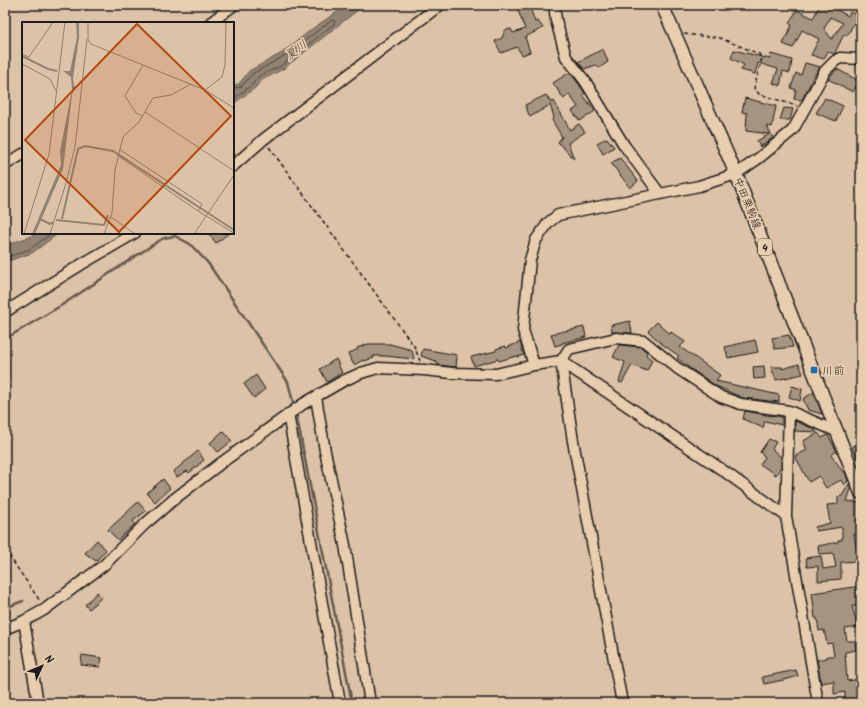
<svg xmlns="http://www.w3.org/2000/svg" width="866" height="708" viewBox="0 0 866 708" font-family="Kalam,'Klee One',sans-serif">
<rect width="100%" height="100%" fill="#dcc2a6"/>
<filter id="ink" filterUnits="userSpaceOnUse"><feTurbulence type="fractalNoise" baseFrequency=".025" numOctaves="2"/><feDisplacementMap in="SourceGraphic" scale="8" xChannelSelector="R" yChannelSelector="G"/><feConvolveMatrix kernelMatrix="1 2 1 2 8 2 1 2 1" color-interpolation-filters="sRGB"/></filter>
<g filter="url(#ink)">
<path fill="#928272" stroke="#635950" d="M347,5H366L354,13L283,69L262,80L255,88L233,104V85L239,84L249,71L282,53L312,29Z
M39,233H59L32,253L5,262V246Z"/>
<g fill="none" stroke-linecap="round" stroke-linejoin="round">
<path stroke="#4b453e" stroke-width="1" d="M233,88L241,87L252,74L284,56L332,20L335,21L334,24L281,66L259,76L252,85L233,99
M5,258L30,249L52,233"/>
<path stroke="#635950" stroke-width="2.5" d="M5,339L62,305L157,242L164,238L175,236L190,244L208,263L288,382L294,406
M296,413L352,703
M5,608L23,601"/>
</g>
<path fill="#a69480" stroke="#1c1c1c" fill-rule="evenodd" d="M516,5H529L535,22L538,21L543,28L525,37L530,52L522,55L517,47L501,53L495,41L502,38L505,30L511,29L513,33L525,29Z
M820,5H828L848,16L850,12L861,17V29L854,23L847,36L844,34L835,53L833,54L828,51L824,59L811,55L819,39L802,30L793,48L783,44L792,25L789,23L797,10L813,18ZM830,17L843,23L832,39L824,29Z
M603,49L608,62L599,68L596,65L584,69L578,62Z
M734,50L770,59L771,54L792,60L790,73L783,71L780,86L773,83L778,69L758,63L755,74L741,70L744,65L731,58Z
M805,63L820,67L814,76L802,100L794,99L796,90L791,88L796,73L801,75Z
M837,69L859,81L853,92L828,79Z
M570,72L585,93L583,95L595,111L580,121L572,111L578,107L569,94L564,99L553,83Z
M546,95L551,103L554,101L570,130L579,124L585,132L568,143L574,159L558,142L562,137L552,120L554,117L550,105L530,117L525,105Z
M745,98L776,106L772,127L767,126L773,138L760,147L757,141L769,134L746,131L747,113L742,112Z
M825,98L843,106L836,121L816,113Z
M784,108L793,109L790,120H780Z
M607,138L614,147L603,154L597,143Z
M620,158L638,181L630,188L611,163Z
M208,233H229L216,243Z
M630,321L632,333L616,332H612L611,325Z
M657,322L670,334L671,332L685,342L680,347L720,375L716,381L779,395V402L743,398L716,386L691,369L677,358L679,356L662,344L648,331Z
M584,327L586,337L562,343V344L555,346L551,334Z
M789,335L793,347L775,349L772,338Z
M755,340L758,352L728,358L725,347Z
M520,342L524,355L517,357L516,356L499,361L498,359L474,366L471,357L496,351V349L505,346L506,348Z
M368,344H390L412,350L414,359L385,356H373L374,358L364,361L363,360L354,365L348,354L358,349L357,348Z
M619,345L641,347L647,352L646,355L652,360L647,371L632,365L622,383L619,382L625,362L613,357Z
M423,349L457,355L456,367L438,365L436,361L421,356Z
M336,359L342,373L327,382L320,369Z
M799,364L803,374L776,380L771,367H782V369Z
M764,366L765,378L754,379L753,367Z
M256,375L265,389L254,398L244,384Z
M792,386L802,389L800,401L789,397Z
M814,392L822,414L808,410L803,399Z
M745,411L772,416V415L782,417V425L765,421L763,428L743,419Z
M795,421L814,429L817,432L795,431Z
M223,431L232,441L218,452L210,443Z
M818,433L822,438L828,435L834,446L837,451L831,455L844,473L845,472L848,481L844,485L841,480L826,488L819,476L809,482L795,456L807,450L803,441Z
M769,439L776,442L772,449L781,457V467L776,475L760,464L765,457L760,452Z
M857,444L861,451V465L852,447Z
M198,451L204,460L189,473L187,471L177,477L173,472Z
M163,479L170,488L155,502L147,493Z
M849,484L851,489L847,501L861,503V534H854L857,551L861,550V561L841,562V579L818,581V566L807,567L806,558L821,556L823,569L836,567L833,553L819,554L818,546L838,542V540H842V527L816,531L815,527L830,523L827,505L838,504V497L842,496Z
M138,502L146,511L133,521L135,524L118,540L108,530Z
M97,540L106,550L96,561L85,553Z
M861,586V606H852L858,627L845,629L847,641H855L856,650L845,652L847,681L861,679V703H845V692L834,694V681L821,683L817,660L827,658V656H834L832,643L827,644L824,630L819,631L817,618H815L812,593Z
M97,592L102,597L89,609L85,605Z
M82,655L102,658L100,667L81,665Z
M796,670L798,676L788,679L764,684L762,677Z"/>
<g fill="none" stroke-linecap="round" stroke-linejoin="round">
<g stroke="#1c1c1c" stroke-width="13">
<path id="minor" d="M554,5L556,20L566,57L585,81L624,145L660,194
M210,23L234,5
M5,165L23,154
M233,166L264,139L440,5
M5,312L82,264L135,233
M534,365L523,330L530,260L536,240L548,223L558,215L699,186L736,174L759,158L793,130L825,71L835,61L840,58L861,59
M316,397L325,451L345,545L370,703
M789,411L786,516L818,703
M288,414L340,703
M24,621L38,703
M5,629L24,621L44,610L104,565L145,524L173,500L221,463L303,404L343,381L361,373L378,368L424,370L452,373L496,374L534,365L561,361L721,469L786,516
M622,703L573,441L561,361L569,349L616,338L644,341L677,368L721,397L741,404L789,411L838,432"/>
</g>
<g stroke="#1c1c1c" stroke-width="15">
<path id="major" d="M662,5L736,174L861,493"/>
</g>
<path stroke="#1c1c1c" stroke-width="1.5" stroke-dasharray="4 3" stroke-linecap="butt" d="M684,34L720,38L759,54L762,58L754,88L759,94L797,106
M269,147L414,346L420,361
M5,550L40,601"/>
<use href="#minor" stroke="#e8cdaf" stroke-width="10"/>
<use href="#major" stroke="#e8cdaf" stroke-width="12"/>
</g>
</g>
<rect fill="#1f6fb2" stroke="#e8cdaf" stroke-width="1.5" x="810" y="366" width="8" height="8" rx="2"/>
<g text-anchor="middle" stroke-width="3.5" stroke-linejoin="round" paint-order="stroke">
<rect fill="#e8cdaf" stroke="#595148" stroke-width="1" x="758" y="239" width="14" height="16" rx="3"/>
<g font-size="10" font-weight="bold" fill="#1c1c1c">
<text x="765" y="251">4</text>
</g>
<g font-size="11" fill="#1c1c1c" stroke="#e8cdaf">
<text transform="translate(748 203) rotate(68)" y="4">中田栗駒線</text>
</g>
<g font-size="11" fill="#1c1c1c" stroke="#e8cdaf" text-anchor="start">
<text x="822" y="374">川前</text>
</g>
<g font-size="12" font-style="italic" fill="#45403a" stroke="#e8cdaf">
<text transform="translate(296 50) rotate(-36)" y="4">夏川</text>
</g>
</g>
<g transform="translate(22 22)">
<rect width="212" height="212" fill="#dcc2a6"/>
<path d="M54,0H57V16L51,56L52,64L56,65L52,66L50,73L41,147L13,212H10L39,143L38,129L50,68L49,55L41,49H48L55,15Z" fill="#928272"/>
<path fill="none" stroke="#928272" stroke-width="2" d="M0,34L26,47L35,49M18,197L28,202L31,200M40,197L56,127L63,124L91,129L212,208M34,198L82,203L86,193"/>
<path fill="none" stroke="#8f806f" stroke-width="1" d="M66,0V18L69,22L183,68L212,86M0,32L7,35L31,0M0,42L28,57L34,69M183,68L200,55L203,43L204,0M123,90L212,149M120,94L114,91L103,74L121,43M97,127L180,182L176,189M95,133L176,189L212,211M89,195L113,212M2,212L27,132L43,0M28,212L44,161L53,125L65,17M82,212L90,191L93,148L101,115L117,100L131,76L149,73L169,62M172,212L212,153"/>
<path fill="#b54a10" fill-opacity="0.15" stroke="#b54a10" stroke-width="2" d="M115,2L209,94L97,210L3,118Z"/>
<rect width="212" height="212" fill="none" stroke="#1c1c1c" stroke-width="2"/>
</g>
<rect width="866" height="708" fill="none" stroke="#e8cdaf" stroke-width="20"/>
<rect x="10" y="10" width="846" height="688" fill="none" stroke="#1c1c1c" stroke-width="1.5" filter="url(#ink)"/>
<g transform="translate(42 666) rotate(46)" stroke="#e8cdaf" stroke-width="3" paint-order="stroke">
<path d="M0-3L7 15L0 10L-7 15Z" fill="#1c1c1c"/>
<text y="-6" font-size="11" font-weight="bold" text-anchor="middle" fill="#1c1c1c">N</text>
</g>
</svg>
